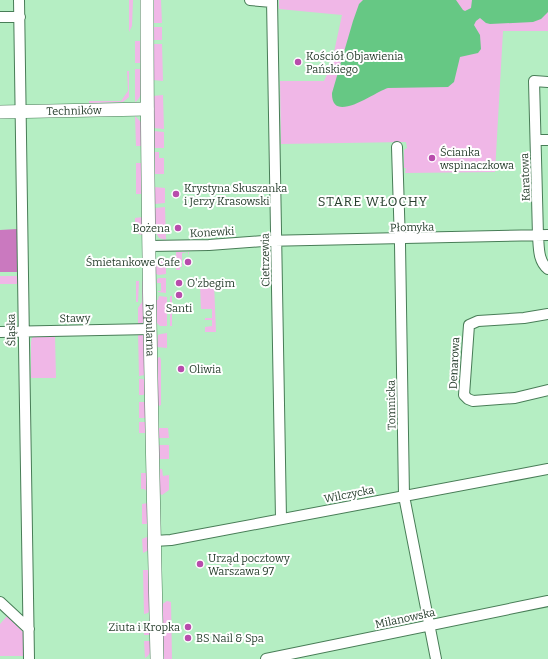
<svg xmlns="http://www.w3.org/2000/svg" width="548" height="659" viewBox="0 0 548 659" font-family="Bitter,serif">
<rect width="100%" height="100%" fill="#b5eec3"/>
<path fill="#f0b7e7" d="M129,0H133L132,26L129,32Z
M152,0H161L162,23H153Z
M279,0H548V31H503L495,172L405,173L406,168H404V150L407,148L406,142L281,144L280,81H324L331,66L342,15L279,9Z
M153,27H162V40H153Z
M135,41H142V63H135Z
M153,44H162L163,81L153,80Z
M135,69H142C142,79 145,96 135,102Z
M127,71H129V97L123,102L89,103V101H121L128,91Z
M163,95L164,129L153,128V96Z
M135,116L141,122L142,146H136Z
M153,131L164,132V148H154Z
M154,152H159V158H164V174H155Z
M136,163H143V194H136Z
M154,187L165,188V203L155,204Z
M165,207L166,240L159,238L155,231V208Z
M143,217L142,235L135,233V218Z
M176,252H189V256L188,252L182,253V267H180V270H176Z
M158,260L166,261V274L159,275L156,274V262Z
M0,276H18V284H0Z
M159,278H166V293L158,292V291H161V283H157V279Z
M136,281H139L138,302H136Z
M142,281H145L144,322L138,325V308L142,302Z
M214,283L216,332H205V327L212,326V320H205V318H212V309H201L200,284Z
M159,296L167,297V326H160L157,323L156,300H158Z
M170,296H172V326H170Z
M138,333L145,336V375L139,376Z
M167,333V348L157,347L158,335L161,334Z
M35,336H55L56,378H31V342L32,338Z
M160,357L161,360V405L159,406L158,405L157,358Z
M139,379H143L145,381V394L143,395H139Z
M139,402H147V418H139Z
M139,422H147V433H139Z
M158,428H168L169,438H159Z
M159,445H169V459H159Z
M160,469H162L163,476L169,475V490L162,495L160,494Z
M141,473H148V492L144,489H141Z
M148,503L149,524H142V504Z
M149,536V550L143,553L142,539Z
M143,570H150V610L148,613L144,614Z
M167,601L171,602L172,659H163L161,605Z
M7,616L23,632V656H0V624Z
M144,622L150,624V635H144Z
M144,641H150C151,648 152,654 145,658Z"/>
<path fill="#ca79bf" d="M17,229L18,272H0V230Z"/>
<path fill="#66c884" d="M363,0H456L463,10L465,11L471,8L472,0H548V12L541,19L533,22L490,24L486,23L480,18L476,21L474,25L480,35L481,49L478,53L460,57L454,82L448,87L388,88C376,91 331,126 332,93L353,21L359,4Z"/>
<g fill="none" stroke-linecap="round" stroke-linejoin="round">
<g stroke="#487d57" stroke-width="12">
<path id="minor" d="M19,0L24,344L29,659
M250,0L272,2
M272,0L281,519
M0,17H20
M548,82L534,81L538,236C539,248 538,261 548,269
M536,140H548
M397,147L400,244L404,496L436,659
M150,246L209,245L263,241L548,235
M548,314L524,318L478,321L469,325L464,395L468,399L473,401L515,398L548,390
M0,332L151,329
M154,541L171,540L548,469
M0,602L29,629
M266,659L548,601"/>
</g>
<g stroke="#487d57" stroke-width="14">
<g id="tertiary">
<path id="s1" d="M147,0C147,220 152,439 157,659"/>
<path id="s2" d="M0,112L147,109"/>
</g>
</g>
<use href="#minor" stroke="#fff" stroke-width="10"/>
<use href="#tertiary" stroke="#fff" stroke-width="13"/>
</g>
<g fill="#b84cac" stroke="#fff" stroke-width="1.5">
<circle cx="298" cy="62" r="4"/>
<circle cx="432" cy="158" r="4"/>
<circle cx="176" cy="194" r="4"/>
<circle cx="178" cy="228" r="4"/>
<circle cx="188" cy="262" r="4"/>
<circle cx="179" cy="283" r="4"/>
<circle cx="179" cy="295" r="4"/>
<circle cx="181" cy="369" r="4"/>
<circle cx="200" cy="564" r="4"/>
<circle cx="188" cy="627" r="4"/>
<circle cx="188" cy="638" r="4"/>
</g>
<g text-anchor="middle" stroke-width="4" stroke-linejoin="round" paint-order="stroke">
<g font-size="11" fill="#273e2d" stroke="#fff" text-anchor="start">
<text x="306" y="60">Kościół Objawienia<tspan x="306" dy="13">Pańskiego</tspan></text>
<text x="440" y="156">Ścianka<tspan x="440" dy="13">wspinaczkowa</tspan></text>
<text x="184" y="192">Krystyna Skuszanka<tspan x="184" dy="13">i Jerzy Krasowski</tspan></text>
<text x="170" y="232" text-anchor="end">Bożena</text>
<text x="180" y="266" text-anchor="end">Śmietankowe Cafe</text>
<text x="187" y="287">O'zbegim</text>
<text x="179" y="312" text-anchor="middle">Santi</text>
<text x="189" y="373">Oliwia</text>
<text x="208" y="562">Urząd pocztowy<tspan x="208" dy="13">Warszawa 97</tspan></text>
<text x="180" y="631" text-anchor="end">Ziuta i Kropka</text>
<text x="196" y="642">BS Nail &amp; Spa</text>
</g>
<g font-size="11" fill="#273e2d" stroke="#fff">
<text dy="4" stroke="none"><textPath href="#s2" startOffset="74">Techników</textPath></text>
<text transform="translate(525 177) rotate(-92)" y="4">Karatowa</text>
<text transform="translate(412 227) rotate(-1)" y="4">Płomyka</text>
<text transform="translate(212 232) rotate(-3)" y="4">Konewki</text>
<text transform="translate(265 260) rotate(-91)" y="4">Cietrzewia</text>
<text transform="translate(75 318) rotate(-1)" y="4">Stawy</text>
<text transform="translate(11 330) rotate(-91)" y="4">Śląska</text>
<text dy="4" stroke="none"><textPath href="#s1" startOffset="330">Popularna</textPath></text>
<text transform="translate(454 363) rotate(-87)" y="4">Denarowa</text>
<text transform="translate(391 405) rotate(-91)" y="4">Tomnicka</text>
<text transform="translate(349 494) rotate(-11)" y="4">Wilczycka</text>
<text transform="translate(405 618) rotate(-12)" y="4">Milanowska</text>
</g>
<g font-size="13" letter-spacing="1" fill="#273e2d" stroke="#fff">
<text x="373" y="206">STARE WŁOCHY</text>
</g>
</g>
</svg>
